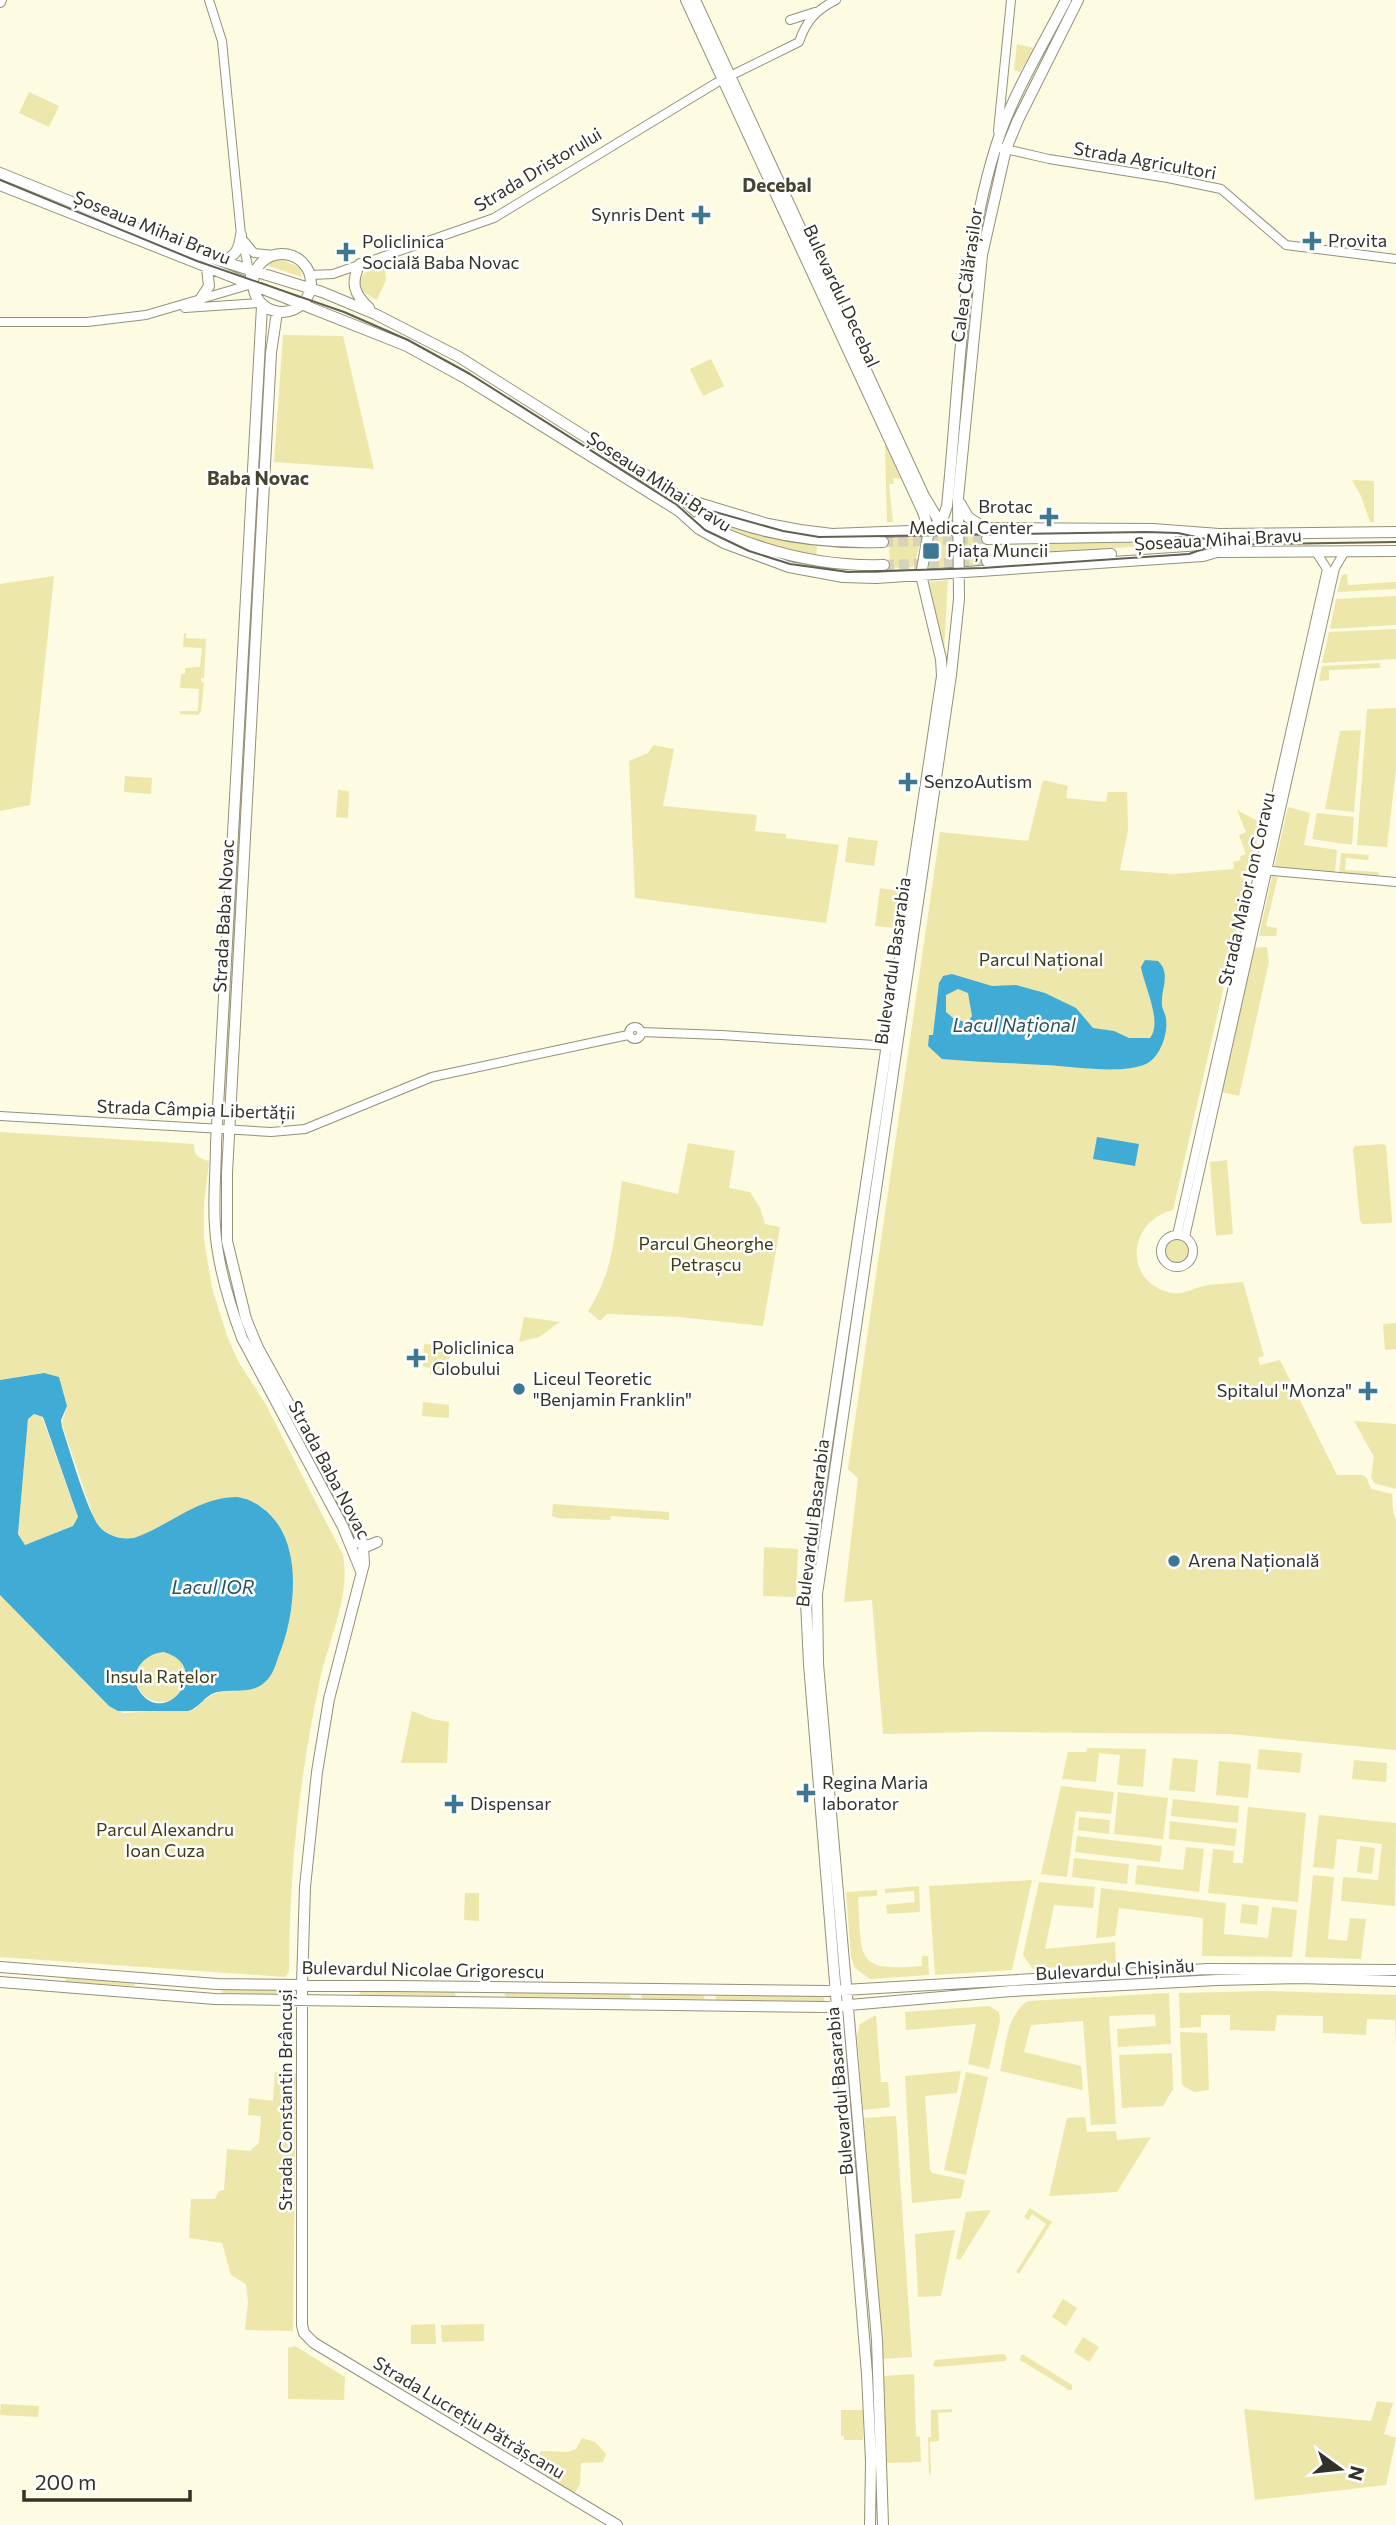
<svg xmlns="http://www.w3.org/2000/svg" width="1396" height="2525" viewBox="0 0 1396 2525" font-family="Commissioner,sans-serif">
<rect width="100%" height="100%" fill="#fdfbe1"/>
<path fill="#ede7ac" d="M1017,44L1034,48L1020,72L1014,70Z
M29,92L59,106L49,127L19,113Z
M284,260L300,268L302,277L266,265L271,261Z
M384,264L386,280L377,300L362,291L359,284C362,270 372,269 384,264Z
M283,335L343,336L374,469L274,462Z
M711,359L724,386L703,396L690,369Z
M885,444L901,479L893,478L894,484H889L893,522H887Z
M1352,480L1374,481V522H1370L1361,496Z
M710,517L770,538L817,546L816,557C779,548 744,537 709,521Z
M964,536H975L976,565L965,566Z
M922,537L913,567L890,568L889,538Z
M932,537H947V567H929Z
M1045,542H1158V545L1046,553Z
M1347,574L1348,585L1396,582V589L1337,592L1342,575Z
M54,576L30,805L0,811V584Z
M948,580L944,651L929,582Z
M254,596L246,740L244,741L241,740L250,597Z
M1396,596V625L1330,629L1336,599Z
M1396,629V659L1322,663L1329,632Z
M184,633H186V638L206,639L204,678H201V682L204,683L201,711L198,715L180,714V711H198L199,689L180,688L181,674H185V668L200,667L202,648L183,647Z
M1380,663V668L1329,670V680L1319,681L1322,666Z
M1396,708V769L1387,847L1357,845L1367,709Z
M1361,730L1354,812L1325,809L1340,731Z
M653,745L674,749L663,806L757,815L755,831L786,834V838L839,845L826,923L635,898L629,761L648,753Z
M240,765L245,766L227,1109H221Z
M125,776L152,778L151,794L124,792Z
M1043,780L1068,786L1066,798L1106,802L1108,792H1127L1128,830L1120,870L1174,874L1234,869L1233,862L1241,860L1240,856L1246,854L1239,835L1246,832L1237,810L1261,823L1173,1210C1128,1221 1123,1280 1168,1292C1182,1296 1191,1289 1204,1286C1216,1283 1230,1284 1243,1282L1264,1356L1258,1358L1260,1365L1280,1360L1337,1475H1362L1366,1477L1371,1489L1392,1494L1393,1511L1396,1520V1750L1229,1734L981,1732L883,1734L872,1600L844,1602L858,1478L848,1469L940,832L1028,841Z
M338,790L349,791L348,818L336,817Z
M1288,807L1310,813L1304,845L1337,850L1335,873L1274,868Z
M1317,813L1354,817L1352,845L1312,839Z
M848,837L878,841L874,866L845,862Z
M1341,853L1369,855L1368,860L1346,858L1345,870L1379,872L1378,878L1339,874Z
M1272,876L1278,877L1266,926L1277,928L1276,936H1259Z
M880,888L900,891L894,928L875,926Z
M1267,947L1269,962L1239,1096L1222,1092L1254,948Z
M0,1132L194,1144C193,1155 199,1159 209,1161L204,1204V1240L212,1288L227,1336L238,1361L265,1403L343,1555C351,1599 327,1642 319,1685C299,1779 289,1876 289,1972L285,1977L0,1957V1595L109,1706L124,1713L195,1709C218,1684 227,1695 255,1688L292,1605C294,1564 290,1512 243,1498L132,1539C116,1539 102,1533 94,1519L62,1424L67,1406L59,1378L44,1373L0,1380Z
M688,1143L735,1151L729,1188L750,1192L760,1208L765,1224L780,1227L763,1326L679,1317L607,1314L600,1321L588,1311C615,1270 615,1229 622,1181L678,1194Z
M1383,1144L1386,1146L1392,1220L1391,1223L1363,1224L1360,1221L1353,1149L1355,1146Z
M1227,1160L1233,1234L1216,1236L1210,1162Z
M1165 1251a13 13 0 1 1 26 0a13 13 0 1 1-26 0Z
M524,1317L560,1322L539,1337L519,1342Z
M1396,1323V1349L1385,1350L1383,1324Z
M424,1344L448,1346L450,1350L449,1371L435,1369L430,1375V1368L423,1367Z
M423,1402L449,1405V1418L422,1416Z
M34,1414L42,1417L78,1517L73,1526L25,1545L18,1534L28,1419Z
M1354,1421L1396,1424V1489L1374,1483L1371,1477L1374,1457Z
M553,1504L669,1512V1520L611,1516L610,1520L557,1518L552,1516Z
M764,1547L798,1549L796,1597L763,1596Z
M136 1677a25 25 0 1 1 50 0a25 25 0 1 1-50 0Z
M412,1711L432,1719L449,1722L447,1763H401Z
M1087,1748L1146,1749L1143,1787L1117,1785L1120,1755L1099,1753L1096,1782L1062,1779L1068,1752H1086Z
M1259,1749L1302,1753L1300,1773L1257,1769Z
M1173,1758L1198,1760L1195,1792L1169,1790Z
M1354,1760L1387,1763L1386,1782L1352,1779Z
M1219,1761L1251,1764L1248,1798L1216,1795Z
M1061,1786L1114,1792L1111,1814L1076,1811L1067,1877L1041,1874Z
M1118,1792L1168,1798L1163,1839L1114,1834Z
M1173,1799L1239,1806L1238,1823L1171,1816Z
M1248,1807L1306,1813L1298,1902L1208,1893L1213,1849L1234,1851L1233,1863H1243Z
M1319,1815L1396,1823L1395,1906L1341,1901L1343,1877L1378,1880L1382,1844L1337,1839L1334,1869L1313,1867Z
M1079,1817L1110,1820L1109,1834L1078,1830Z
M1170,1821L1237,1829L1235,1846L1169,1839Z
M1077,1836L1162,1846L1160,1862L1075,1852Z
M1360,1846L1375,1848L1372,1874L1357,1872Z
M1186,1847L1204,1849L1199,1892L1135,1884L1137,1865L1183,1870Z
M1074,1858L1129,1864L1127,1884L1072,1877Z
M1313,1875L1334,1877L1328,1939L1347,1941L1350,1918L1366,1919L1361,1959L1305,1957Z
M1032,1880L1012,1970L935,1975L929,1886Z
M1039,1882L1095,1887L1093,1908L1054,1905L1045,1949L1115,1942L1116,1963L1033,1969L1023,1955Z
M919,1886L920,1912L887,1914L886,1905L915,1902L914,1891L885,1893V1889Z
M1101,1888L1226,1903L1224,1934L1268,1938L1272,1907L1297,1910L1292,1957L1202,1956L1203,1918L1119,1908L1115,1936L1096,1938Z
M877,1890V1896L858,1897C862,1959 854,1972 922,1966V1956H928L929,1975L870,1979L855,1968L851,1957L846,1892Z
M465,1893H479V1921L464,1920Z
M1242,1904L1259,1906L1257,1925L1240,1923Z
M66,1978L134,1983L135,1986L66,1982Z
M223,1988L293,1989V1995H223L221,1990Z
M361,1990L454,1992L456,1996L362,1997L359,1995Z
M1269,1991L1396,1995V2045L1395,2020L1367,2019L1366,2035L1323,2033V2016L1277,2015L1275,2031L1230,2030V2015H1201V2027L1180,2028L1179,1993Z
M507,1993L629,1994L632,1999H507L504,1994Z
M1169,1993L1171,2044L1118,2047L1117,2029L1156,2026L1155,2014L1109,2016L1116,2124L1091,2125L1083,2021L1031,2025L1024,2052L1081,2066L1083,2090L1000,2071C1006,2047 1006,2015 1028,2001Z
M644,1994L703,1995L705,1999L643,2000L641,1996Z
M717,1994L824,1995V2001L718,2000L715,1999Z
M989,2006L999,2012L1000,2021L989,2069L968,2064L976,2024L906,2030L905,2012Z
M876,2015L881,2082H888L890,2107L863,2110L857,2035L860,2024Z
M1180,2032L1207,2033L1209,2090L1194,2092L1182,2085Z
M1172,2053L1173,2089L1163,2106L1122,2108L1119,2055Z
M961,2071L957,2093L925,2096L930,2170L932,2173L965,2180L961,2198L912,2203L905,2076Z
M275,2072L296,2073L293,2331L245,2330L248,2302L246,2284L231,2275L222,2243L189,2238L191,2199H215L219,2191L224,2190L227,2149L250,2151L259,2143L261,2116L248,2115L249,2098L273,2101Z
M966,2072L988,2077L966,2175L944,2170Z
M896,2116L912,2357L881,2359L864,2118Z
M1085,2117L1087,2132L1116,2131L1117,2140L1151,2137L1117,2192L1049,2196L1067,2118Z
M1030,2208L1052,2222L1019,2274L1016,2272L1046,2224L1032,2214L1028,2220L1024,2217Z
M991,2210L960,2260L956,2258L966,2212Z
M955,2230L941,2296L918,2297L915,2234Z
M1063,2299L1077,2308L1066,2326L1052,2317Z
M435,2324L436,2344H411V2325Z
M484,2324V2341L442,2342L441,2325Z
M1083,2337L1099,2347L1089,2362L1074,2352Z
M295,2346L345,2377L344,2400L288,2399V2348Z
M1004,2354L1007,2358L1005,2361L936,2367L933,2365L935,2360Z
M1021,2355H1024L1072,2385V2390H1069L1020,2360Z
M914,2374L916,2436L920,2437L921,2462L886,2463L883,2376Z
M1377,2401L1393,2403L1384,2434L1396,2438L1386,2485L1255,2500L1244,2409L1371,2421Z
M1,2404L39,2406L38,2417L0,2415Z
M952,2409V2412L938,2413L939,2441L930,2442L931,2474L929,2475L928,2437H931V2410Z
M841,2410H863V2440H844V2436H841Z
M582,2438L595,2442L606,2454L603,2462L581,2463L580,2484L574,2494L533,2469L541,2451L568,2452L576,2449Z"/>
<path fill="#40abd5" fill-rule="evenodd" d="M1145,960L1158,961C1174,976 1156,995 1164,1012C1171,1026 1162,1057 1146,1064C1120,1075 1073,1066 1044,1065C1010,1063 976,1062 942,1059L928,1046L929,1035H933L939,983L943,976L952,974L992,986L1016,985L1045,993L1076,1008L1093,1028L1114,1031L1129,1038H1150C1163,1022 1144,986 1141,967ZM958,989L968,993L972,1016L967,1023L953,1018L946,1012V995Z
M1097,1137L1139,1144L1135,1166L1093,1159Z
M44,1373L59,1377L67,1406L61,1420L62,1427C69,1448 87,1511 99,1526C107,1536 121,1540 134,1538C169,1526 198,1497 237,1497C246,1498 254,1502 261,1507C305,1537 296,1613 279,1655C276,1663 274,1672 268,1679C255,1695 235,1689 218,1692C205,1694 200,1708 188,1711H118L109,1706L0,1595V1380ZM34,1414L43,1417L78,1517L73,1526L25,1545L18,1534L28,1419ZM163,1652C214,1665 167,1729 140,1692C127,1673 144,1654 163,1652Z"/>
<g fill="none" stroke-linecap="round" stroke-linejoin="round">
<path stroke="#d5d3bc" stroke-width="10" stroke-dasharray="10 5" stroke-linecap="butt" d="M883,542L987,539
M884,565L987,561"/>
<g stroke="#93917a" stroke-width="10">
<path id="minor" d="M790,20L815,12
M998,131L1011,0
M1001,148L1049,159L1168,178L1221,189L1286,245L1396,259
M244,241L254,253L274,255
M311,275L333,274L494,218L716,83L799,42C806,21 816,10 836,0
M185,308L259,303
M0,322H87L146,315L252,284L241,235L222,41L209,0
M1262,870L1396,882
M629 1033a6 6 0 1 1 12 0a6 6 0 1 1-12 0Z
M641,1032L721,1035L890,1046
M0,1116L271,1132L305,1129L432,1077L628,1035
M1161 1251a16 16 0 1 1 32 0a16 16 0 1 1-32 0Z
M1177,1235L1327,569L1316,552
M1185,1237L1335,568L1345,551"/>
</g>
<g stroke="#93917a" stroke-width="12">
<path id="major" d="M686,0L923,512L929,530L921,575L941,659L942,676L817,1512L806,1601L809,1664L867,2374L871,2461L870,2525
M695,0L924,496L939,521L954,528
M0,2L1,0
M0,173L205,256L322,292L375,314L459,357L682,498L768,524L800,530L832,534L987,528L1153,529L1219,534L1396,532
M0,185L407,346L465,378L679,511L699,529L724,543L789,567L843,577L876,578L1203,556L1217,552L1396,551
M253 283a29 29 0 1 1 58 0a29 29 0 1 1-58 0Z
M221,261C236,257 239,249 241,235
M360,264C350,283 354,294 369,308
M200,300L209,286L207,268
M262,306L216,1143C216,1171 213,1198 215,1226C217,1264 229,1303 242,1338L343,1527L361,1571
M277,312L271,353L227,1173V1241L246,1319L258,1348L355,1524L363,1545L364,1564L329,1699L317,1772L305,1887L302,1984V2325L304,2333L314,2343L617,2525
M960,503L968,517L983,527
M704,510C761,536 821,544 883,542
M698,521C756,550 819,567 884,565
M937,523L944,515L947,506C960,384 960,251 1000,134C1015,91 1045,41 1066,0
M987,539L1170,536
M987,561L1111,554
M358,1542L368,1546L377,1542
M0,1967L217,1984L826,1991L1208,1969L1396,1970
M0,1982L215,1999L826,2007L1011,1991L1217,1980L1299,1978L1396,1981
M883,2525L877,2340L818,1664L817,1594L951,675L959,599L958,498L982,255L1006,149L1018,120L1078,0"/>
</g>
<use href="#minor" stroke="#fff" stroke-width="8"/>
<use href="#major" stroke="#fff" stroke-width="10"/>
<path stroke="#616053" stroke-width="2" d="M0,180L197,261L344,312L408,340L470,374L677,505L705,530L749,551L790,564L848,572L983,568L1189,554L1214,545L1396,542
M676,501L783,531L819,537L1146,532L1178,533L1219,542"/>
</g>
<g fill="#3d7790" stroke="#fff" stroke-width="2.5">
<path d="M697.5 204.5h7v7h7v7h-7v7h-7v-7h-7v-7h7z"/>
<path d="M1308.5 230.5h7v7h7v7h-7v7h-7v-7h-7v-7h7z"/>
<path d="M342.5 241.5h7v7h7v7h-7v7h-7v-7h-7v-7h7z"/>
<path d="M1045.5 506.5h7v7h7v7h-7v7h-7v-7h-7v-7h7z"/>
<rect x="922" y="542" width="18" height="18" rx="3.5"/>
<path d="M904.5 771.5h7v7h7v7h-7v7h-7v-7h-7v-7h7z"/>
<path d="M412.5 1347.5h7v7h7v7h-7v7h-7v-7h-7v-7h7z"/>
<circle cx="519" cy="1389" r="7"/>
<path d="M1364.5 1380.5h7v7h7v7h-7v7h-7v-7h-7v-7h7z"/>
<circle cx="1174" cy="1561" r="7"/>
<path d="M802.5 1782.5h7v7h7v7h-7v7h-7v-7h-7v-7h7z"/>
<path d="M450.5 1793.5h7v7h7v7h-7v7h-7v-7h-7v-7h7z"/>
</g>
<g text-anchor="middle" stroke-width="5" stroke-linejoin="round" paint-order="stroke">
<g font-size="18" fill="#333228" stroke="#fff">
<text transform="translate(1145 161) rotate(10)" y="6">Strada Agricultori</text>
<text transform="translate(538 170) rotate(-31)" y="6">Strada Dristorului</text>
<text transform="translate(152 228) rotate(22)" y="6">Șoseaua Mihai Bravu</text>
<text transform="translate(967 275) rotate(-82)" y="6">Calea Călărașilor</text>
<text transform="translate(841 296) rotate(65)" y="6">Bulevardul Decebal</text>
<text transform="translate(659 482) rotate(33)" y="6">Șoseaua Mihai Bravu</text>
<text transform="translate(1218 540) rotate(-3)" y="6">Șoseaua Mihai Bravu</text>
<text transform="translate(1247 889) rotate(-77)" y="6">Strada Maior Ion Coravu</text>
<text transform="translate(224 916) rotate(-87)" y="6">Strada Baba Novac</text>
<text transform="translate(893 961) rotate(-82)" y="6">Bulevardul Basarabia</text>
<text transform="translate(196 1110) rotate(2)" y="6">Strada Câmpia Libertății</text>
<text transform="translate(329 1470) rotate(62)" y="6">Strada Baba Novac</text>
<text transform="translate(813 1523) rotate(-83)" y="6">Bulevardul Basarabia</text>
<text transform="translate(423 1970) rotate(1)" y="6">Bulevardul Nicolae Grigorescu</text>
<text transform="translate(1115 1970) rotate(-3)" y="6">Bulevardul Chișinău</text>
<text transform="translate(840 2091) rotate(-95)" y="6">Bulevardul Basarabia</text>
<text transform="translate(286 2100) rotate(-90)" y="6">Strada Constantin Brâncuși</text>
<text transform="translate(469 2418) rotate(31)" y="6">Strada Lucrețiu Pătrășcanu</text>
</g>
<g font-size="18" fill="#333228" stroke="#fff" text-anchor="start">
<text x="685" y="221" text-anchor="end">Synris Dent</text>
<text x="1328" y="247">Provita</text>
<text x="362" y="248">Policlinica<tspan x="362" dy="21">Socială Baba Novac</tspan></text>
<text x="1033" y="513" text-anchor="end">Brotac<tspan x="1033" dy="21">Medical Center</tspan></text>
<text x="947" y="557">Piața Muncii</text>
<text x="924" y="788">SenzoAutism</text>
<text x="432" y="1354">Policlinica<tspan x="432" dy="21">Globului</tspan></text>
<text x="533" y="1385">Liceul Teoretic<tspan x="533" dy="21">"Benjamin Franklin"</tspan></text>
<text x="1352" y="1397" text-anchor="end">Spitalul "Monza"</text>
<text x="1188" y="1567">Arena Națională</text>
<text x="822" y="1789">Regina Maria<tspan x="822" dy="21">laborator</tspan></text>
<text x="470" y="1810">Dispensar</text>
</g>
<g font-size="18" fill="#3f3b13" stroke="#fff">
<text x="1041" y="966">Parcul Național</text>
<text x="706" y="1250">Parcul Gheorghe<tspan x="706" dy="21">Petrașcu</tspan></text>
<text x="161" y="1683">Insula Rațelor</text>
<text x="165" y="1836">Parcul Alexandru<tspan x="165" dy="21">Ioan Cuza</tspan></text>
</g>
<g font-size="19" font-weight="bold" fill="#46442f" stroke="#fff">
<text x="777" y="192">Decebal</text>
<text x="258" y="485">Baba Novac</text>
</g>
<g font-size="19" font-style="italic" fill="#265265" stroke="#fff">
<text x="1014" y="1032">Lacul Național</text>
<text x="213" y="1594">Lacul IOR</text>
</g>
</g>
<g transform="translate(1340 2469) rotate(105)" stroke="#ffffff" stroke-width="5" paint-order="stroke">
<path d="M0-5L12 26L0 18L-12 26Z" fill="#333228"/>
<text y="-10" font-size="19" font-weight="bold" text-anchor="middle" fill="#333228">N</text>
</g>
<path d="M24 2490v10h166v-10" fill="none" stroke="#333228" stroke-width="3.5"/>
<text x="35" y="2490" font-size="21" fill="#333228" stroke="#ffffff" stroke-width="5" paint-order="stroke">200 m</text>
</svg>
